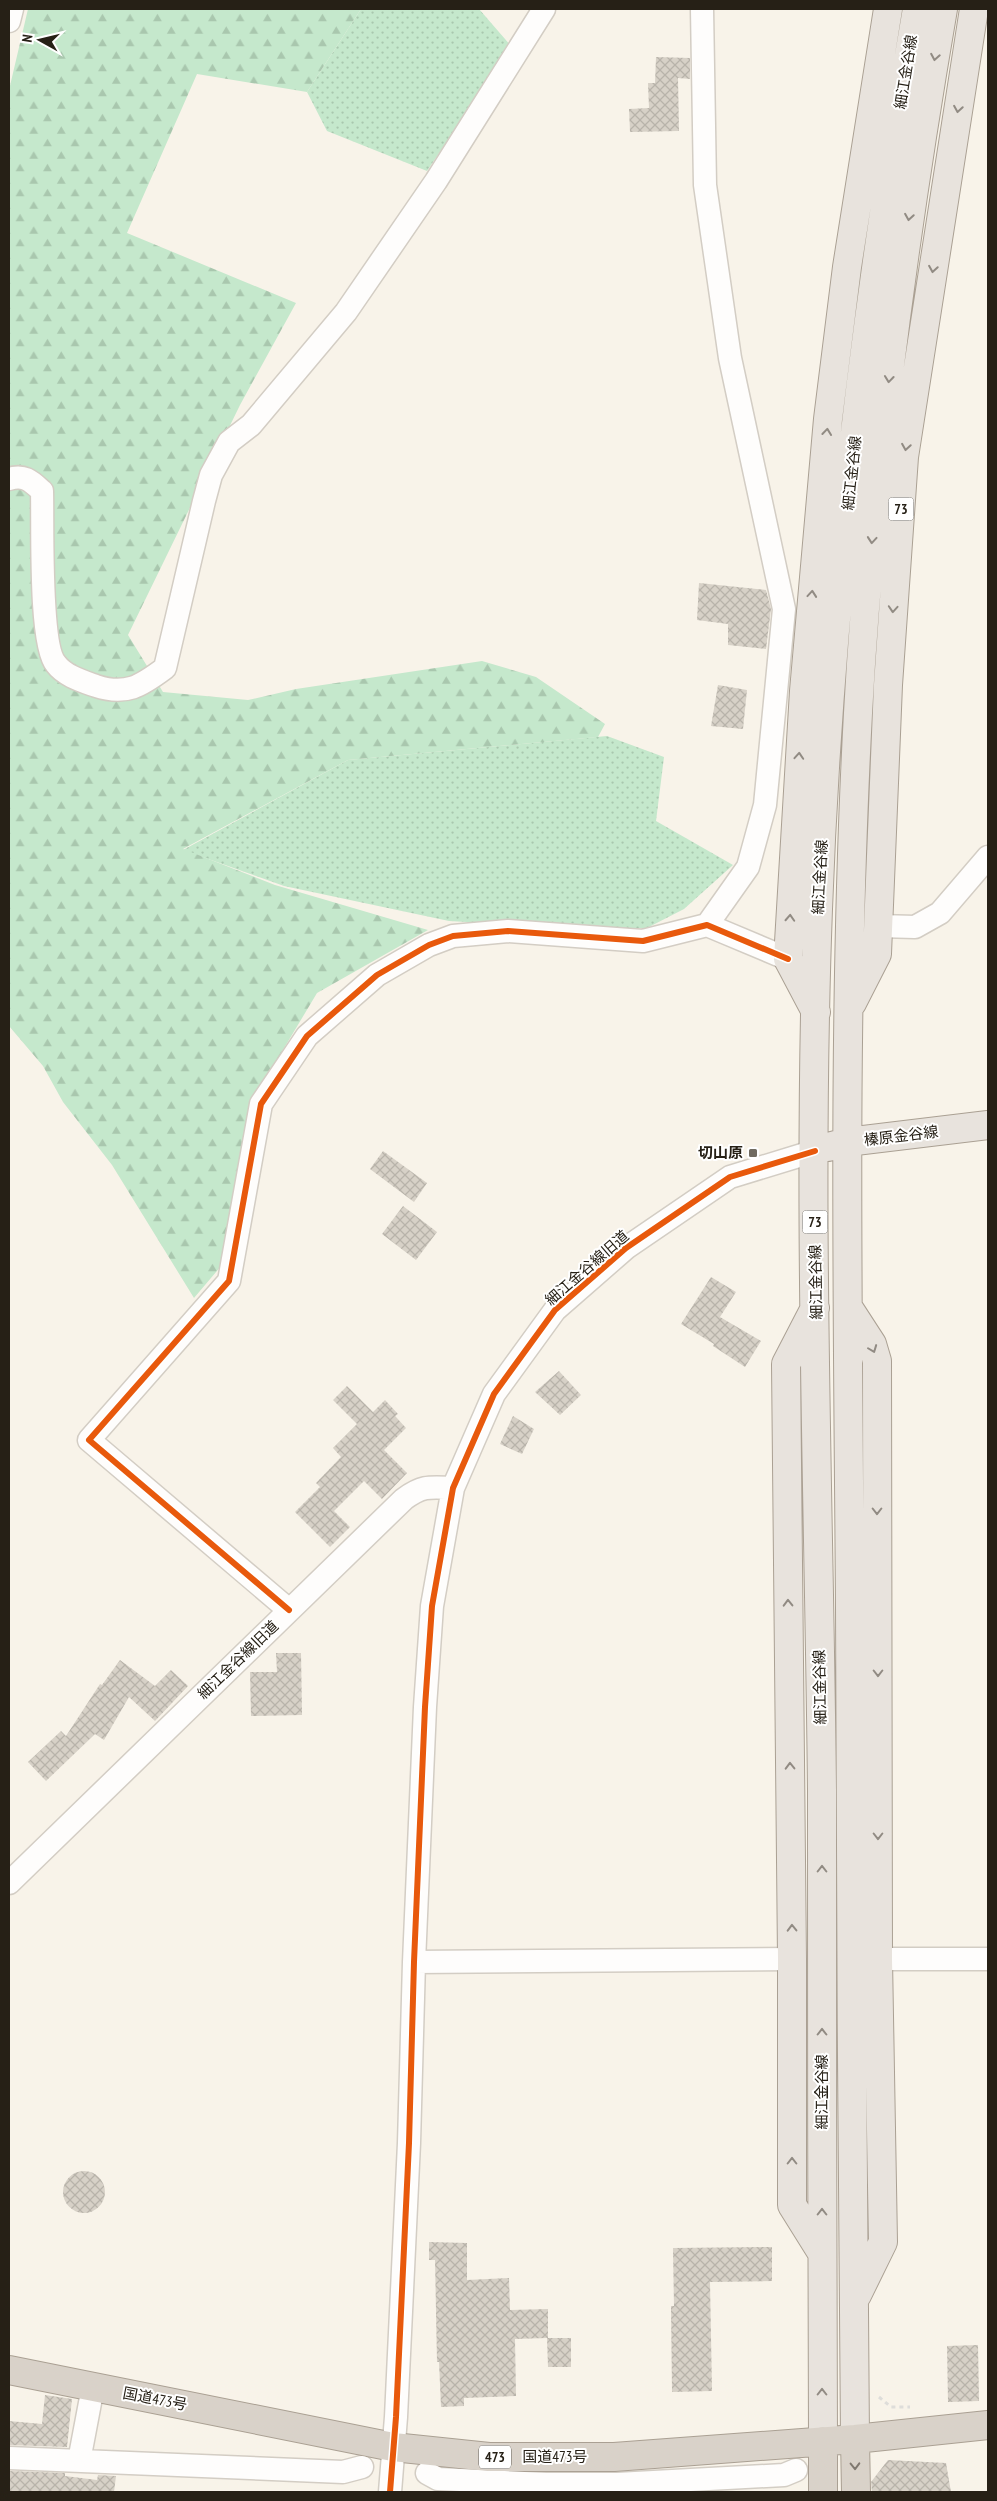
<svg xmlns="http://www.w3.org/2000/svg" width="997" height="2501" viewBox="0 0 997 2501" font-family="'PT Sans Narrow','Noto Sans JP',sans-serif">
<defs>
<pattern id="grass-dots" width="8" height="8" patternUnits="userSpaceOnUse" patternTransform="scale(1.25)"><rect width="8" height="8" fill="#c5e8cc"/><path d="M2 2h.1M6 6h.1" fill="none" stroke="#a9c7ae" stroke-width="1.8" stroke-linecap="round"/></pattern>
<pattern id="forest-firs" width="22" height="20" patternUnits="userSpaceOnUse" patternTransform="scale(1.25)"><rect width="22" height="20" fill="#c5e8cc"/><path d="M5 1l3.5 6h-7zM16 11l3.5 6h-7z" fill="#a9c7ae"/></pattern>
<pattern id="building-cross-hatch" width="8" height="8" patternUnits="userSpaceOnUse" patternTransform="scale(1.25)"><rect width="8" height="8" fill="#d7d1c7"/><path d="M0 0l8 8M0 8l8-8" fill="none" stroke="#b8b3aa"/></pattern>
</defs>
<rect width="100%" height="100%" fill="#f8f3e9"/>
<path fill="url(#grass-dots)" d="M361,9H479L511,46L427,171L327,131L307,92Z
M607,736L664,757L656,821L733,865L684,909L647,928L591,929L449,921L284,886L183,850L348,760Z"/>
<path fill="url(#forest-firs)" d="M28,9H361L307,92L197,74L127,233L296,303L240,405L128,635L163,692L248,700L296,689L482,661L536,677L605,724L598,737L348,760L183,849L275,885L428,930L317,993L259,1090L222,1265L194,1298L112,1165L63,1102L43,1066L9,1026V90Z"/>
<path fill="url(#building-cross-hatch)" d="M656,57L690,58V79L678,78L679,131L630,132L629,109L649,108L648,83H655Z
M699,583L766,590L771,609L766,649L728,645V624L697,620Z
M718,685L747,690L743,729L711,726Z
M383,1151L427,1183L414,1202L370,1169Z
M403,1206L437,1232L416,1260L382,1234Z
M711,1277L736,1292L720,1317L761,1341L745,1367L713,1346L714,1344L681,1324Z
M559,1371L581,1395L560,1415L535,1392Z
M347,1386L373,1412L385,1400L398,1414L395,1416L406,1428L384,1450L407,1473L382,1499L364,1481L334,1511L350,1527L330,1547L295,1512L320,1487L316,1483L341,1457L333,1448L357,1424L333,1400Z
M513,1416L534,1429L522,1454L500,1444Z
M276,1653H301L302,1715L251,1716L250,1672H277Z
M120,1660L155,1686L171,1670L188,1686L155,1721L129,1697L104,1740L95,1734L46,1781L28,1762L61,1731L66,1736L100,1684L102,1685Z
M63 2192a21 21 0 1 1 42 0a21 21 0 1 1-42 0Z
M429,2242L467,2243V2280L509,2278L510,2310L548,2309V2338H571V2367H548L547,2338L515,2339L516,2396L464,2398V2406L441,2407L439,2362H437L435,2260H429Z
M772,2247V2281L710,2282L712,2391L672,2392L671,2306H674L673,2248Z
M978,2345L979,2401L948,2402L947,2346Z
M45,2395L72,2399L67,2447L9,2445V2421L42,2424Z
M888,2460L946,2463L951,2492H872L871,2482Z
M9,2471L65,2473V2476L97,2480L98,2475L116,2476L114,2492H9Z"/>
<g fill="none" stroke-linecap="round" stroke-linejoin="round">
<g stroke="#d3cdc4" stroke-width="25">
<path id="minor" d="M702,9L705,185L730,358L784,609L765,805L748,867L707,925
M9,21L12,9
M9,479C24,474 31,481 42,491C43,522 39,645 56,664C65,676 82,681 96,686C126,696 141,686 165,668L204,501L211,475L229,442L251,425L346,312L436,181L544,9
M879,926L915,927L940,913L988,857
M289,1610L89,1440L229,1281L261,1104L307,1036L377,975L429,945L453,936L508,931L643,941L707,925L788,959
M9,1883L404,1499C423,1485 430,1487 453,1488
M878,1959H988
M414,1962L792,1959
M9,2458L343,2472L362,2467
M79,2461L93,2387
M427,2473L438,2479L546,2484H617L784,2475L796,2470
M390,2492L396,2417L409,2143L414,1962L425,1707L432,1606L453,1488L494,1394L555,1310L626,1248L730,1177L815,1151"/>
</g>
<g stroke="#aaa093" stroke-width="30">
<path id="major" d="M852,1003L877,954L888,685L904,457L974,9
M816,1012L788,959L804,691L828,419L847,267L888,9
M828,1147L847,1142L988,1125
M848,1307L872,1344L877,1361L878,1959L883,2242L857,2295
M815,1308L786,1364L792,1959V2205L822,2253
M855,2439C851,2162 852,1884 850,1607C848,1309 842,1011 858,713C871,477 903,242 943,9
M823,2441C821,2224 823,2008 822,1791C819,1498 807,1203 818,909C829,608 865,305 917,9"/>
</g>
<g stroke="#aaa093" stroke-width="30">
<path id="highway" d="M9,2370L393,2447L489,2457H614L855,2439L988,2425
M855,2439L856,2492
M823,2441V2492"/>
</g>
<path stroke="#deddda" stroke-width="3" stroke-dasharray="4 4" stroke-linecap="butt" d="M879,2397L891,2407H910"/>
<use href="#minor" stroke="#fefdfc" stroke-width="22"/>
<use href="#major" stroke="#e8e3dd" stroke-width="28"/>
<use href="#highway" stroke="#d9d2c9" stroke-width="28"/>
<g stroke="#fff" stroke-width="9">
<path id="cycleway" d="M289,1610L89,1440L229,1281L261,1104L307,1036L377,975L429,945L453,936L508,931L643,941L707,925L788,959
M390,2492L396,2417L409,2143L414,1962L425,1707L432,1606L453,1488L494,1394L555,1310L626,1248L730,1177L815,1151"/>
</g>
<use href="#cycleway" stroke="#e8590c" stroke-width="6"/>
</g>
<defs><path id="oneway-chevron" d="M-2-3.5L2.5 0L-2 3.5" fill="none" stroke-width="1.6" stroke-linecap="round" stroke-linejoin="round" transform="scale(1.25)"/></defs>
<g stroke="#918b83">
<use href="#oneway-chevron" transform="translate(935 57) rotate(100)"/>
<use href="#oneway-chevron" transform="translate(958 109) rotate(99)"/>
<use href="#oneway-chevron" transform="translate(909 217) rotate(99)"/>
<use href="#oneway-chevron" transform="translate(933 269) rotate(99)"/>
<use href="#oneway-chevron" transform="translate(889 379) rotate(96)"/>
<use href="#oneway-chevron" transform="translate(827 432) rotate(-84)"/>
<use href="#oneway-chevron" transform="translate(906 447) rotate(99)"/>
<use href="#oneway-chevron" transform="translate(872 540) rotate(95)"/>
<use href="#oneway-chevron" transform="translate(812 594) rotate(-85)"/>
<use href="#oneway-chevron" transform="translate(893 609) rotate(94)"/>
<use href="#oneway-chevron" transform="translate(799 756) rotate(-86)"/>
<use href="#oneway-chevron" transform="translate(790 918) rotate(-87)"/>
<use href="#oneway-chevron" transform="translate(873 1349) rotate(69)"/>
<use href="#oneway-chevron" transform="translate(877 1511) rotate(90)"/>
<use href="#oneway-chevron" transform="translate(788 1603) rotate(-91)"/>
<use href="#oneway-chevron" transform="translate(878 1673) rotate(90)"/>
<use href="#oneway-chevron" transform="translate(790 1766) rotate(-91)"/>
<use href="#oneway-chevron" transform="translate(878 1836) rotate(90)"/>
<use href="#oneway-chevron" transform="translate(822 1869) rotate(-90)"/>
<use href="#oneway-chevron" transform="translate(792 1928) rotate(-91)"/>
<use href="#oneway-chevron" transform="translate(822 2032) rotate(-90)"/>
<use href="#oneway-chevron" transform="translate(792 2161) rotate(-90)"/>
<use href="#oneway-chevron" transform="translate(822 2212) rotate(-90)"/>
<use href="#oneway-chevron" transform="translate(822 2392) rotate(-90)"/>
</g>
<use stroke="#807970" href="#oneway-chevron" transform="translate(855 2466) rotate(89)"/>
<rect fill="#706a60" stroke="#fff" stroke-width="2" x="748" y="1148" width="10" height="10" rx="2.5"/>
<g text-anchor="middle" stroke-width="4" stroke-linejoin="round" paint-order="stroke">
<g fill="#fff" stroke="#67635c" stroke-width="1">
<rect x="888.5" y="497.5" width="25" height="23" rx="4"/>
<rect x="802.5" y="1210.5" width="25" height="23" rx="4"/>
<rect x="479" y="2445.5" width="32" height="23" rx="4"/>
</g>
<g font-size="14" font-weight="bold" fill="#262016">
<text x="901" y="514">73</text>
<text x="815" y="1227">73</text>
<text x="495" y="2462">473</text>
</g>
<g font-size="15" fill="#262016" stroke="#fff">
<text transform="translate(906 72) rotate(-81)" y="5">細江金谷線</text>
<text transform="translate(852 473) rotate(-84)" y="5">細江金谷線</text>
<text transform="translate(820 877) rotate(-87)" y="5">細江金谷線</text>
<text transform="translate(901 1136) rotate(-7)" y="5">榛原金谷線</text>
<text transform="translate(587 1268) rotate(-41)" y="5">細江金谷線旧道</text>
<text transform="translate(816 1282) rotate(-91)" y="5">細江金谷線</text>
<text transform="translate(238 1660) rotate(-44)" y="5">細江金谷線旧道</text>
<text transform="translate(820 1687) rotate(-91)" y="5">細江金谷線</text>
<text transform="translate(822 2092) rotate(-90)" y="5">細江金谷線</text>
<text transform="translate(155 2399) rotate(11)" y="5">国道473号</text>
<text x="555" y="2462">国道473号</text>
</g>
<g font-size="15" font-weight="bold" fill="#262016" stroke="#fff" text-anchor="end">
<text x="743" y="1158">切山原</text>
</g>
</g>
<rect width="997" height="2501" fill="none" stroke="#262016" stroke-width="20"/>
<g transform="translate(40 40) rotate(278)" stroke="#ffffff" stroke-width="4" paint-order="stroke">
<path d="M0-4L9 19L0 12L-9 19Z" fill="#262016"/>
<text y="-8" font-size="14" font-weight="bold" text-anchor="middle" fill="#262016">N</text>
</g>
</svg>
